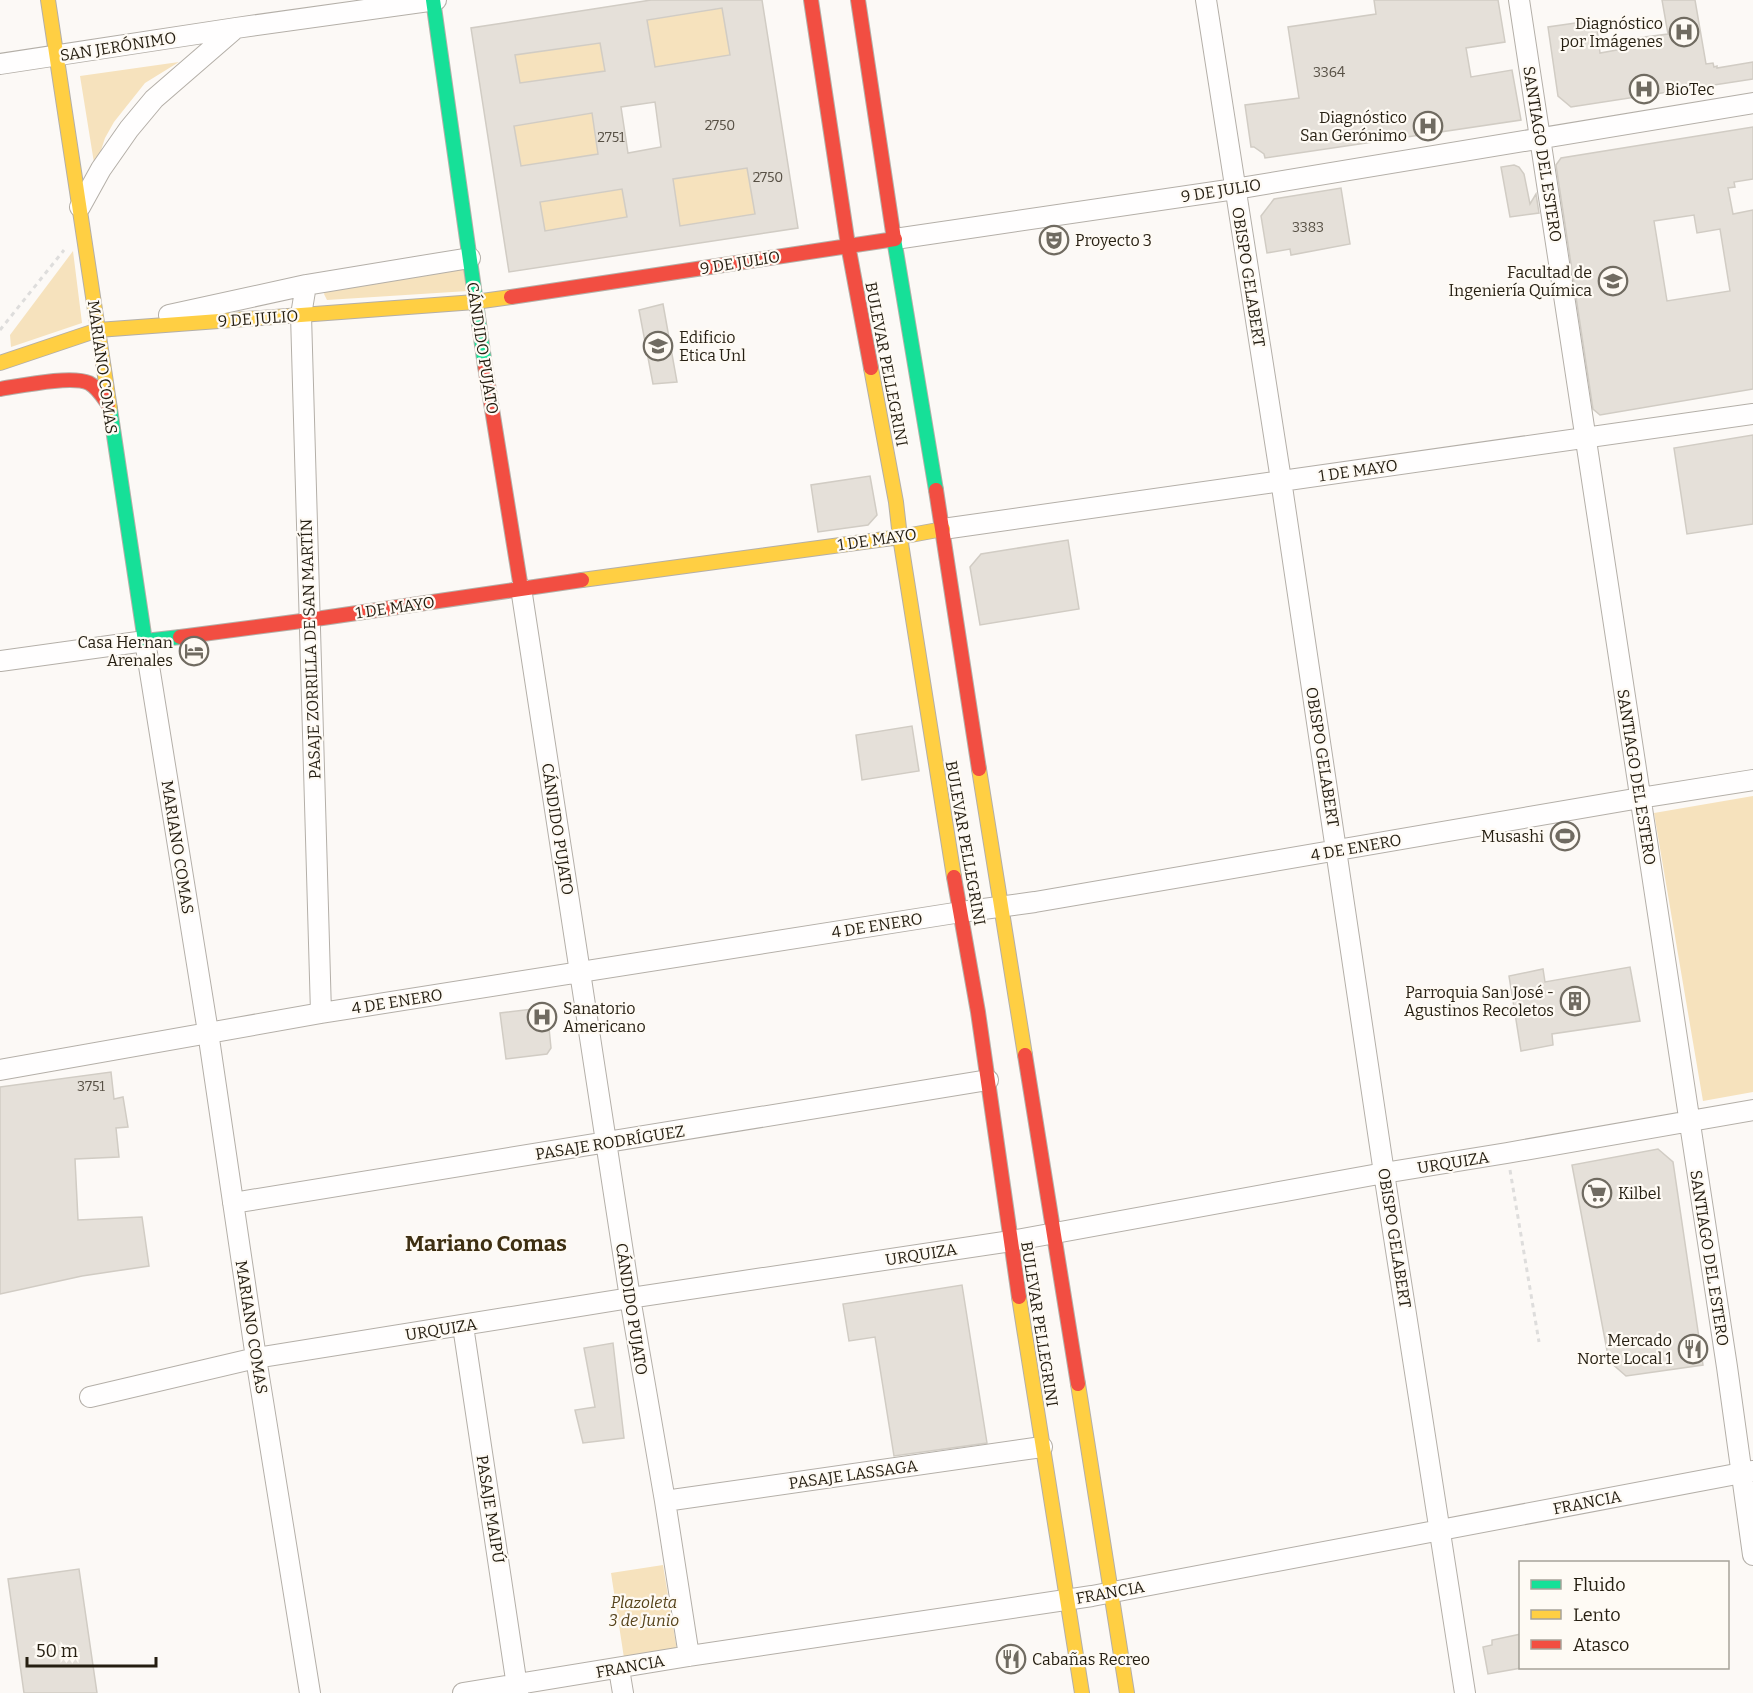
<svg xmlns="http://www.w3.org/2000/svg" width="1753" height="1693" viewBox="0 0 1753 1693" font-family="Bitter,serif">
<rect width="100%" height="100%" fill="#fcf9f6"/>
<path fill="#f6e2bd" d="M722,8L730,55L655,67L647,20Z
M600,43L605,71L520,83L515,55Z
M179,62L145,83L114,122L105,138L95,169L80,76Z
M592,113L598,154L521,166L514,126Z
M747,168L755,214L680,226L673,179Z
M622,189L627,217L545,231L540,202Z
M73,251L82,323L11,347L10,335Z
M464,264L468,291L327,300L324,294L326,289Z
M1753,796V1092L1703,1101L1654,813Z
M663,1565L677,1650L624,1658L611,1573Z"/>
<path fill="#e5e0d9" stroke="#d1ccc4" stroke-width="1.5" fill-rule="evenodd" d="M651,0H762L798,228L509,272L471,28ZM722,8L730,55L655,67L647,20ZM600,43L605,71L520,83L515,55ZM655,102L661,147L628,153L621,107ZM592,113L598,154L521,166L514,126ZM747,168L755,214L680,226L673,179ZM622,189L627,217L545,231L540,202Z
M1374,0H1498L1505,42L1466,48L1471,77L1512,70L1521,120L1265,158L1264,154L1254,147H1251L1245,105L1299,98L1288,27L1376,14Z
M1662,0H1695L1706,64L1713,63L1714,67L1717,66V68L1753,62V79L1571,107L1558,96L1548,27L1596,20L1600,53L1639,46L1637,38L1668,34Z
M1753,127V179L1734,182L1735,187L1728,188L1733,214L1753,210V389L1600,415L1593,409L1556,165L1561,158ZM1694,215L1697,233L1720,229L1730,291L1667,301L1654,221Z
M1514,165L1519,167L1524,174L1530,204L1536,194L1539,213L1510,217L1501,167Z
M1341,188L1350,244L1291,255L1290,249L1267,253L1261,216L1274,199Z
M663,304L677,382L653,384L639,310Z
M1753,435V524L1687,534L1674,448Z
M870,476L877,515L868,525L818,532L811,485Z
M1068,540L1079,609L980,625L970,567L981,554Z
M912,726L919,771L862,780L856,735Z
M1630,967L1640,1021L1552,1034L1553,1045L1521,1051L1509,976L1543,969L1545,982Z
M541,1008L542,1020L548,1018L551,1048L547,1054L506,1059L500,1013Z
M111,1072L114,1099L123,1097L128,1127L116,1128L119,1157L75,1159L78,1220L142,1217L149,1266L82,1276L0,1294V1087Z
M1658,1149L1673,1162L1703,1365L1626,1376L1609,1361L1572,1165Z
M962,1285L987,1443L894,1456L875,1337L849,1341L843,1304Z
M613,1343L624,1438L583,1443L575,1410L595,1407L584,1348Z
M79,1569L97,1693H24L8,1579Z
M1521,1634V1668L1488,1674L1483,1647L1492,1645V1640Z"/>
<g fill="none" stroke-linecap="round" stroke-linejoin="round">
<g stroke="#b4afa8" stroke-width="22">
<path id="street" d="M1206,0L1281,480L1384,1173L1465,1693
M1519,0L1727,1367L1753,1555
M0,64L236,28L436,0
M80,207L101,169L129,129L154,99L236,28
M895,239L1235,189L1753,103
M306,285L301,315L321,1013
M169,315L306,285L470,258
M943,529L1753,414
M521,588L630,1298L665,1501L689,1656
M0,661L145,641L208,1032L256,1358L310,1693
M0,1070L321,1013L961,912L1035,902L1640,798L1753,780
M233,1203L988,1080
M463,1326L518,1693
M90,1397L256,1358L630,1298L1011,1241L1384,1173L1507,1153L1753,1110
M665,1501L1042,1447
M619,1669L623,1693
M463,1693L689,1656L1092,1596L1752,1471"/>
</g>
<g stroke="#b4afa8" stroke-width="16">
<path id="fast" d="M433,0L485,366
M894,239L936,490
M110,409L145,641L180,637"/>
</g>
<g stroke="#b4afa8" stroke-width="16">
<path id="slow" d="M48,0L110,409
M0,363L98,330L475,302L511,297
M871,368L896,502L900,537L954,877
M582,580L900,537L943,529
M979,769L1025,1055
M1019,1297L1082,1693
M1078,1384L1127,1693"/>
</g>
<g stroke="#b4afa8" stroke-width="16">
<path id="jam" d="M811,0L848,245L871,368
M858,0L894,239
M511,297L895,239
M485,366L521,588
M0,389C20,386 71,375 89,383C97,387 103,397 108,404
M936,490L979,769
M180,637L309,620L582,580
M954,877L978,1012L1019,1297
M1025,1055L1078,1384"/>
</g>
<path stroke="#dedddc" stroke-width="3" stroke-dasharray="4.5 4.5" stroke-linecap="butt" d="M0,330L64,250
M1510,1170L1539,1342"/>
<use href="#street" stroke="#fffefe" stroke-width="20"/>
<use href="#fast" stroke="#16e098" stroke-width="14"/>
<use href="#slow" stroke="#ffcf43" stroke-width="14"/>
<use href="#jam" stroke="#f24e42" stroke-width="14"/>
</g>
<defs>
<g id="hospital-ring" transform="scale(1.5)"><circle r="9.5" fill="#fefaf4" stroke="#706b61" stroke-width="1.5"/><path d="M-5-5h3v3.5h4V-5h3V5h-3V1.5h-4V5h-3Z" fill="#706b61"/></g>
<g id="theatre-ring" transform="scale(1.5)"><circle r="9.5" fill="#fefaf4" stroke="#706b61" stroke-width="1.5"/><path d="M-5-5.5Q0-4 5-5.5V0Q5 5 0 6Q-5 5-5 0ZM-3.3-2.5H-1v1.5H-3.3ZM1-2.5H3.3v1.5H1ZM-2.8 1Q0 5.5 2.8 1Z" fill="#706b61"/></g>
<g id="university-ring" transform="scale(1.5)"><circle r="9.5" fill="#fefaf4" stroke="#706b61" stroke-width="1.5"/><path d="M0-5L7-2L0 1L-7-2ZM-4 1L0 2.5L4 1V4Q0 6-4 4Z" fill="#706b61"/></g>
<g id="hotel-ring" transform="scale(1.5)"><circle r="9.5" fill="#fefaf4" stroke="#706b61" stroke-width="1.5"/><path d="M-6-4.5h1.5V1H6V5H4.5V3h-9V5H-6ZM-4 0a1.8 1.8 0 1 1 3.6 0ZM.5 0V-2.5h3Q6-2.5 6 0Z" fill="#706b61"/></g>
<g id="stadium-ring" transform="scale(1.5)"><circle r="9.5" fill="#fefaf4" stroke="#706b61" stroke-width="1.5"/><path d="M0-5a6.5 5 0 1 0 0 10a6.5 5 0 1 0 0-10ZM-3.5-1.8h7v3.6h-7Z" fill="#706b61"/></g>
<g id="building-ring" transform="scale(1.5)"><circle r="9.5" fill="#fefaf4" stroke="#706b61" stroke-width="1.5"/><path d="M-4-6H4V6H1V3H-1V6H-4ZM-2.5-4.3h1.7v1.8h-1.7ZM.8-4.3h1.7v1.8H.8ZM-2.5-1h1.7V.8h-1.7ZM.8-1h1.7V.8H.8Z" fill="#706b61"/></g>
<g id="supermarket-ring" transform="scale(1.5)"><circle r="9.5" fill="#fefaf4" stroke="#706b61" stroke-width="1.5"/><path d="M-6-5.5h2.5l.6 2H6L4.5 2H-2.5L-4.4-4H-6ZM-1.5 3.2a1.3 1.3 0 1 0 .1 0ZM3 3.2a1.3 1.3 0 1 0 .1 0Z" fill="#706b61"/></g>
<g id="restaurant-ring" transform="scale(1.5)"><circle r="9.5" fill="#fefaf4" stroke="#706b61" stroke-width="1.5"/><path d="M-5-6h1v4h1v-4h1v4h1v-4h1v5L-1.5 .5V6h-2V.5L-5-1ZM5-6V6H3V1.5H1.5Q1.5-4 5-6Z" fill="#706b61"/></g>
</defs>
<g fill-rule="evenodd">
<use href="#hospital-ring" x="1684" y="32"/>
<use href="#hospital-ring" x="1644" y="89"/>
<use href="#hospital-ring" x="1428" y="126"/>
<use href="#theatre-ring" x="1054" y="240"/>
<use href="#university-ring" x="1613" y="281"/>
<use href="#university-ring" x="658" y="346"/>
<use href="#hotel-ring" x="194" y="651"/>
<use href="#stadium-ring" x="1565" y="836"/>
<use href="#building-ring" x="1575" y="1001"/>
<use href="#hospital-ring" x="542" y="1017"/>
<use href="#supermarket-ring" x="1597" y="1193"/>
<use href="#restaurant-ring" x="1693" y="1349"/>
<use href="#restaurant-ring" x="1011" y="1659"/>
</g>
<g text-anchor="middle" stroke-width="4.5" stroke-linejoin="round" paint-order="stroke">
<g font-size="14" fill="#575045">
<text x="1329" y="77">3364</text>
<text x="720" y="130">2750</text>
<text x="611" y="142">2751</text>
<text x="768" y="182">2750</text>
<text x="1308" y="232">3383</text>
<text x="91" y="1091">3751</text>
</g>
<g font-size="16" fill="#251e11" stroke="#fefaf4" text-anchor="end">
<text x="1663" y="29">Diagnóstico<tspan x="1663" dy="18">por Imágenes</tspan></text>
<text x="1665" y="95" text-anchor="start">BioTec</text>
<text x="1407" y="123">Diagnóstico<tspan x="1407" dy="18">San Gerónimo</tspan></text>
<text x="1075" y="246" text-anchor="start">Proyecto 3</text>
<text x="1592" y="278">Facultad de<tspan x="1592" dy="18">Ingeniería Química</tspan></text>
<text x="679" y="343" text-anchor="start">Edificio<tspan x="679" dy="18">Etica Unl</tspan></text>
<text x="173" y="648">Casa Hernan<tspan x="173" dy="18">Arenales</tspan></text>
<text x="1544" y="842">Musashi</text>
<text x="1554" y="998">Parroquia San José -<tspan x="1554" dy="18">Agustinos Recoletos</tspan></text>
<text x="563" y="1014" text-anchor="start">Sanatorio<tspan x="563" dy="18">Americano</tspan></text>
<text x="1618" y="1199" text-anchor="start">Kilbel</text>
<text x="1672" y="1346">Mercado<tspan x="1672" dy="18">Norte Local 1</tspan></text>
<text x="1032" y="1665" text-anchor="start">Cabañas Recreo</text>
</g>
<g font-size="16" fill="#251e11" stroke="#fefaf4">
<text transform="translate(118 46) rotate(-9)" y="6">SAN JERÓNIMO</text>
<text transform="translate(1543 154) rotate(81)" y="6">SANTIAGO DEL ESTERO</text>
<text transform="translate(1221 190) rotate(-9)" y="6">9 DE JULIO</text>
<text transform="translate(740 262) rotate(-9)" y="6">9 DE JULIO</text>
<text transform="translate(1249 277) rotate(81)" y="6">OBISPO GELABERT</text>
<text transform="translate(258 318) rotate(-4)" y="6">9 DE JULIO</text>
<text transform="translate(483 348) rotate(81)" y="6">CÁNDIDO PUJATO</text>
<text transform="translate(887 364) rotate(79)" y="6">BULEVAR PELLEGRINI</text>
<text transform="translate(103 367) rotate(82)" y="6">MARIANO COMAS</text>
<text transform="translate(1358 470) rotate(-8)" y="6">1 DE MAYO</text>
<text transform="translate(877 539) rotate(-8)" y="6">1 DE MAYO</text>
<text transform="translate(395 607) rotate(-8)" y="6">1 DE MAYO</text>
<text transform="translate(310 649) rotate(-92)" y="6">PASAJE ZORRILLA DE SAN MARTÍN</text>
<text transform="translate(1323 757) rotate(81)" y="6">OBISPO GELABERT</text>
<text transform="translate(1637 777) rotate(81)" y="6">SANTIAGO DEL ESTERO</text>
<text transform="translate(558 829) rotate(81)" y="6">CÁNDIDO PUJATO</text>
<text transform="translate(966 843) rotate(80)" y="6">BULEVAR PELLEGRINI</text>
<text transform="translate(178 847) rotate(81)" y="6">MARIANO COMAS</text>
<text transform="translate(1356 847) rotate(-10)" y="6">4 DE ENERO</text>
<text transform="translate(877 925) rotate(-9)" y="6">4 DE ENERO</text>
<text transform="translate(397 1001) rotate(-9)" y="6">4 DE ENERO</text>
<text transform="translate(610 1142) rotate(-9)" y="6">PASAJE RODRÍGUEZ</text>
<text transform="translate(1453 1162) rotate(-9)" y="6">URQUIZA</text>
<text transform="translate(1395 1238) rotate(81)" y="6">OBISPO GELABERT</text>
<text transform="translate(921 1254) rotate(-9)" y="6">URQUIZA</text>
<text transform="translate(1710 1258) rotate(81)" y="6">SANTIAGO DEL ESTERO</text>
<text transform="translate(632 1309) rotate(81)" y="6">CÁNDIDO PUJATO</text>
<text transform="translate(1040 1324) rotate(81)" y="6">BULEVAR PELLEGRINI</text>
<text transform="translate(252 1327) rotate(81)" y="6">MARIANO COMAS</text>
<text transform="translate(441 1329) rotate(-9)" y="6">URQUIZA</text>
<text transform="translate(853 1474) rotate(-8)" y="6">PASAJE LASSAGA</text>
<text transform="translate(1587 1502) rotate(-11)" y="6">FRANCIA</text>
<text transform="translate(491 1509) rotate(81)" y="6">PASAJE MAIPÚ</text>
<text transform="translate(1110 1592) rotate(-10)" y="6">FRANCIA</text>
<text transform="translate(630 1666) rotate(-10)" y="6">FRANCIA</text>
</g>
<g font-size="16" font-style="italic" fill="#56431b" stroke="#fefaf4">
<text x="644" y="1608">Plazoleta<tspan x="644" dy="18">3 de Junio</tspan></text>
</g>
<g font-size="22" font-weight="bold" fill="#3e2f12" stroke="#fefaf4">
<text x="486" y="1251">Mariano Comas</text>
</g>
</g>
<rect x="1519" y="1561" width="210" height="108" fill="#fefaf4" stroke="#a7a299" stroke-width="1.5"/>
<rect x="1531" y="1580" width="30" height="9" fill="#16e098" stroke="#a7a299" stroke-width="1.5"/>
<text x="1573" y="1591" font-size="18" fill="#251e11">Fluido</text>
<rect x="1531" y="1610" width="30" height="9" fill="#ffcf43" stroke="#a7a299" stroke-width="1.5"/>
<text x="1573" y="1621" font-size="18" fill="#251e11">Lento</text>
<rect x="1531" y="1640" width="30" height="9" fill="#f24e42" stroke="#a7a299" stroke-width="1.5"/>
<text x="1573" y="1651" font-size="18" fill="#251e11">Atasco</text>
<path d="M27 1657v9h129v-9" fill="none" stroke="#251e11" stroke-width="3"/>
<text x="36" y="1657" font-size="18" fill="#251e11" stroke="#fefaf4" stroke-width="4.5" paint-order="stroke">50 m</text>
</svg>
